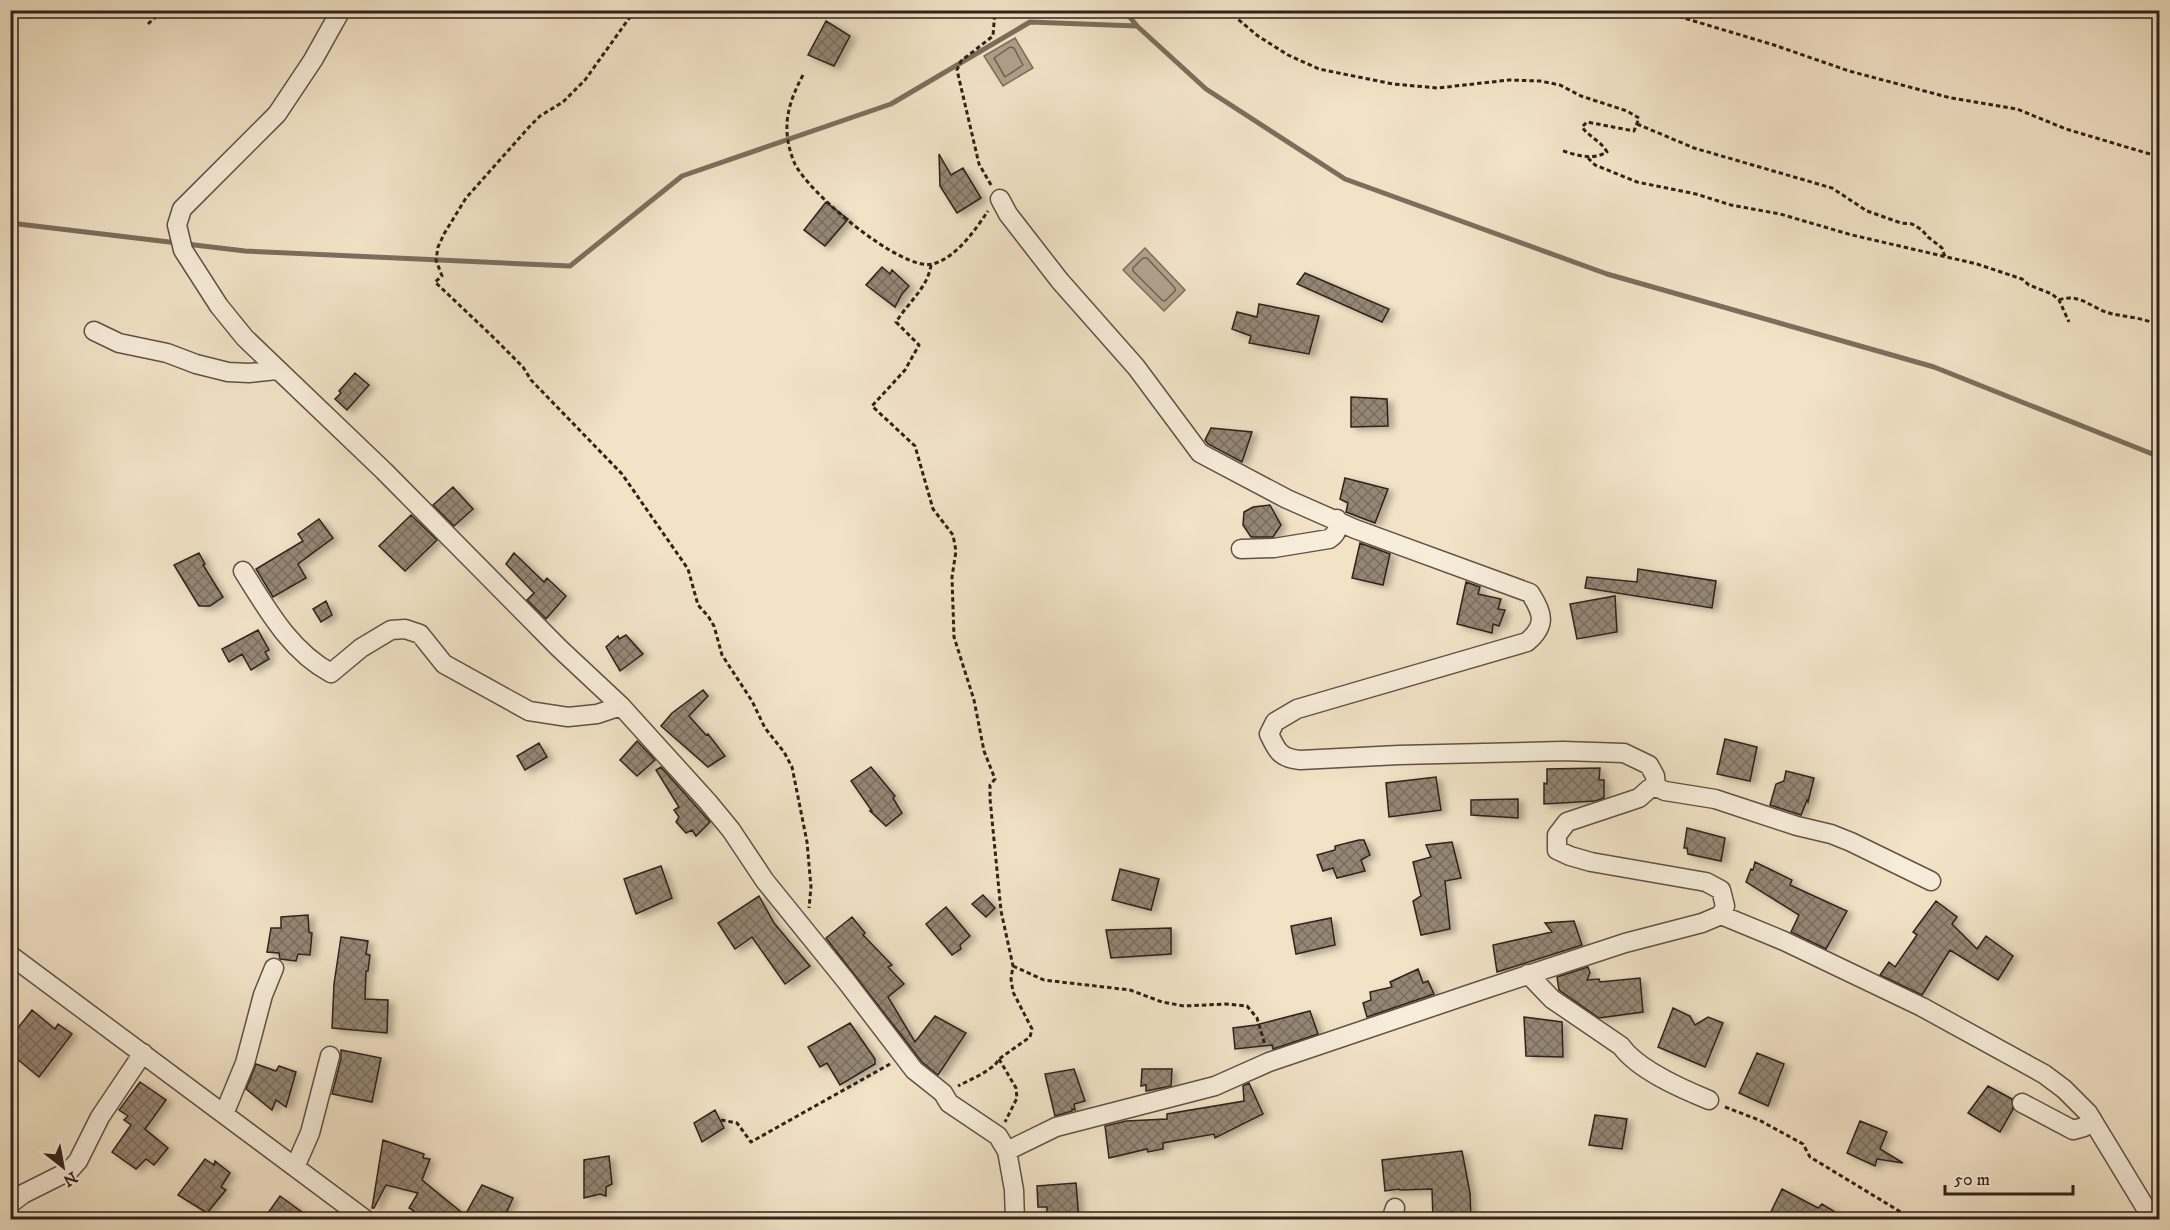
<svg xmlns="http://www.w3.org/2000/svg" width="2170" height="1230" viewBox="0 0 2170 1230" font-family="'IM FELL DW Pica',serif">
<defs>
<pattern id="building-cross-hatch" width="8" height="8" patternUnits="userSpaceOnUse" patternTransform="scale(1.5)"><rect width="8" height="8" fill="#948674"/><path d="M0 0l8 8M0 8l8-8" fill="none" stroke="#796d5e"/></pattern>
<filter id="shadow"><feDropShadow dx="5.5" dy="3" stdDeviation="3" flood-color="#0004"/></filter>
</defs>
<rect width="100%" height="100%" fill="#f2e3c7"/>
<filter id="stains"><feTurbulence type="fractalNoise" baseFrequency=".00333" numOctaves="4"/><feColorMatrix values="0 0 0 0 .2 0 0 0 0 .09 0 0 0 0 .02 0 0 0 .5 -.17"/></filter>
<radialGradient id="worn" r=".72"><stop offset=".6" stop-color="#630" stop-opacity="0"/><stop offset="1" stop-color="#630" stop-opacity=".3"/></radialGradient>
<path fill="#b0a18c" stroke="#7c6e5e" stroke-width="1.5" d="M1015,38L1033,68L1003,86L984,56Z
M1145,248L1185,290L1164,311L1123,270Z"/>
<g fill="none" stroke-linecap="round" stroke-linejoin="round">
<path stroke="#706253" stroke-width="1.5" d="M1010,47L1014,48L1023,65L1005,77L994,58Z
M1143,258H1147L1175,288V291L1165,301L1162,300L1133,271V268Z"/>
<path stroke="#7c6e5e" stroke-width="5" d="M1124,10L1137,26L1206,89L1345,179L1607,274L1934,367L2160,457
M10,223L245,251L570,266L682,176L891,104L1030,22L1137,26"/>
</g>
<path fill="url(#building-cross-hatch)" stroke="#2f221a" stroke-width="1.5" filter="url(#shadow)" d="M826,21L850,36L834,66L808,55Z
M939,154L951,175L963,168L981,198L957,213L940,186Z
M826,202L848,219L825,246L804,230Z
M882,267L890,274L892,270L909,286L902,294L895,307L866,285Z
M1305,273L1389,309L1382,322L1297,284Z
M1259,304L1319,316L1309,354L1249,343L1251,336L1232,329L1237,312L1257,317Z
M355,373L369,385L347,410L335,399L341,393L339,391Z
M1351,397L1387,399L1388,426L1351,427Z
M1211,428L1252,432L1242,462L1208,444L1205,440Z
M1345,478L1388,489L1375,523L1346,512L1348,503L1340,499Z
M453,487L473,509L454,526L433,505Z
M1270,505L1281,525L1273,537H1251L1243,525L1244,512L1253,507Z
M411,515L437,540L405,571L379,546Z
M319,519L333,538L298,564L306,578L273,597L256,569L303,541L298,534Z
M1360,543L1390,554L1383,585L1352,578Z
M199,553L205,564L203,565L223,597L210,606H199L174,565Z
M514,553L544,582L547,578L566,596L546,619L527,600L534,593L506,564Z
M1638,569L1716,581L1712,608L1585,588L1587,577L1637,582Z
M1466,582L1480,587L1478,594L1501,599L1498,609L1505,610L1499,626L1493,624L1492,633L1457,624Z
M1615,596L1617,632L1577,639L1570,604Z
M326,601L332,615L321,622L313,609Z
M258,630L269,650L265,652L269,659L251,670L242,654L229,662L222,649Z
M626,635L643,654L620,671L606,647L618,636L619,639Z
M703,690L708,696L689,716L706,735L708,734L725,756L708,767L661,726L672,713Z
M1725,739L1757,747L1750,781L1717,774Z
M637,741L655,760L637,776L620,760Z
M539,743L547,757L525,770L517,756Z
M661,767L710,822L696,836L692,830L686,833L676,822L679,817L674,810L679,807L656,770Z
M871,767L895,796L893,798L902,813L886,826L870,811H872L851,781Z
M1600,768L1599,780H1604V798L1595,801L1544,804V783L1547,784V769Z
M1786,771L1814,778L1808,802L1807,800L1801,815L1770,805L1776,784L1784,781Z
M1436,777L1441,810L1389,817L1386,783Z
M1518,799V818L1471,815V800Z
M1687,828L1725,838L1721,861L1688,854L1687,848H1684Z
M1359,840H1364L1370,855L1361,860L1365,871L1337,878L1333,868L1323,871L1317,855L1335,850V846Z
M1452,842L1461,878L1445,881L1450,929L1421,935L1413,901L1421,896L1413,862L1431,857L1426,845Z
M1755,862L1792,880L1790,885L1847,911L1826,949L1791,932L1799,915L1746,882L1751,869L1753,870Z
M661,866L672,898L636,914L624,879Z
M1120,869L1159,879L1151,910L1112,900Z
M983,895L995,908L986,917L972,904Z
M759,896L774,923L810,966L785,984L752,937L735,949L718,923Z
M1936,901L1957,917L1952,924L1977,949L1986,936L2013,956L1998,980L1950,950L1922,995L1880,975L1889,962L1895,967L1917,935L1913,932Z
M946,907L970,936L960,945L961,949L952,955L926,924Z
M308,915L309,932L312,933L310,955L298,954L296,961L280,959L279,953L267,952L271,928H281V917Z
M852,917L865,933L863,935L892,965L888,967L904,984L888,997L915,1042L935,1016L966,1033L938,1075L922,1062L826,938Z
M1331,918L1335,945L1296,954L1291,926Z
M1574,921L1582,945L1497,972L1493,945L1552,932L1545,923Z
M1171,928V954L1111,958L1106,930Z
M341,937L368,941L366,954L370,955L368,971H366L365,999L388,1000L387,1033L332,1028L334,984Z
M1588,967L1590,973L1587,980L1599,979L1600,982L1640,978L1643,1012L1599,1018L1559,990L1557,977Z
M1418,969L1423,983L1428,981L1434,994L1367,1017L1363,1003L1371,1000L1370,992L1392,987L1390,982Z
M1673,1008L1690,1016L1695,1025L1708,1017L1723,1023L1705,1067L1658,1047Z
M32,1010L55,1029L58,1024L72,1034L39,1077L10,1053V1038Z
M1310,1011L1318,1034L1273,1049L1272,1045L1235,1049L1233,1028L1256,1025Z
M1524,1017L1562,1022L1563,1057L1526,1056Z
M850,1023L875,1059V1064L840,1085L827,1063L820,1067L808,1047Z
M341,1050L381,1058L372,1102L332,1094L341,1059Z
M1757,1053L1784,1064L1768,1106L1739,1093Z
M256,1064L276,1071L279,1066L296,1072L286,1107L276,1100L272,1110L246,1089Z
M1074,1069L1085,1101L1074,1104L1075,1110L1072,1109V1111L1055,1116L1045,1074Z
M1142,1069H1172L1171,1086L1146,1091V1085L1141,1086Z
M140,1082L166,1100L145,1129L168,1148L154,1165L146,1159L136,1169L112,1152L131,1125L124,1120L128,1116L119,1110Z
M1249,1083L1263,1114L1215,1138L1214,1134L1163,1143V1149L1148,1152L1147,1149L1109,1158L1105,1126L1126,1121L1167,1119V1114L1244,1101L1243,1086Z
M1988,1086L2012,1099L2013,1109L2000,1132L1968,1113Z
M715,1110L724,1128L702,1142L694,1123Z
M1595,1115L1627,1119L1622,1149L1589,1145Z
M1860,1121L1887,1132L1880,1149L1903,1163L1877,1159L1875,1166L1847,1153Z
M383,1140L424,1154L423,1158L430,1159L422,1180L465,1215L482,1185L513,1198L503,1220H407L414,1211L409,1208L418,1193L386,1185L374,1208H372Z
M1462,1151L1470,1193L1471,1220H1433L1432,1189L1400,1190L1399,1189L1385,1191L1382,1160Z
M609,1156L612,1184L606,1187V1196L600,1194L584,1198V1160Z
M205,1159L214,1165L215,1161L230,1173L221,1187L226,1190L207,1213L178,1195Z
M1076,1183L1079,1220H1047V1207H1038L1037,1186Z
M1782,1189L1818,1208L1822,1204L1848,1220H1767Z
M280,1196L313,1220H263Z"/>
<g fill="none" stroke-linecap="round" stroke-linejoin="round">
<g stroke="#605245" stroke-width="21">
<path id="minor" d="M341,10L313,60L277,114L182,209L177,225L183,250L219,306L245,338L384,471L559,648L621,706L708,802L731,830L765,881L846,981L914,1070L943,1093L949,1103L998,1136L1007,1151L1014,1190L1015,1220
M1000,199L1008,214L1060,281L1136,367L1200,453L1287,499L1355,529L1530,593C1543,613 1547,625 1527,642L1297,709L1275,722L1269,734C1277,751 1280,758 1300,760L1399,755L1563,751L1624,753L1649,765L1655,776L1656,787L1649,789L1639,798L1567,822L1557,835V850L1570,856L1591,862L1706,882L1721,890L1725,906L1721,915L1702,923L1625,943L1482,990L1269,1062L1215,1086L1056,1127L1007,1151
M94,331L119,343L167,353L196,364L228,372L249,373L277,370
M1241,549L1274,548L1329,539C1337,534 1338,529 1337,519
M243,571C267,609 290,651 331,673L361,648L391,630L405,629L420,634L444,664L529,711L568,717L597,714L621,706
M1656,787L1665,791L1715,799L1797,826L1831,834L1851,842L1931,881
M1721,915L1784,941L1922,1007L2044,1074L2064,1089L2088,1113L2153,1220
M10,955L366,1220
M1528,974L1552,999L1621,1046C1638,1070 1682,1089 1709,1100
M2022,1103L2073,1130L2084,1127L2092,1119
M224,1114L245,1063L263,995L274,968
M295,1167L310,1133L330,1056
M10,1204L23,1194L69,1171L78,1161L100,1117L143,1053
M1391,1220L1395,1208"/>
</g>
<path stroke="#2f221a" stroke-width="3" stroke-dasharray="4.5 3" stroke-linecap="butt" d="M635,10L585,80L563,102L540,116L530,126L466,198L444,234L438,247L436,260L442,276L435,282L491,335L523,367L531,380L622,474L688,569L698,605L708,616L714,626L722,655L752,701L765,728L784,752L792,767L807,842L811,887L809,908
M1227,10L1258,36L1288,55L1319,69L1393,84L1438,88L1509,80L1540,81L1560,85L1581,96L1627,111L1639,118L1634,131L1587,122L1582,127C1589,137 1601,141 1607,152C1591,161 1577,155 1560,150
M1657,10L1774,45L1849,71L1951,98L2017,109L2066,129L2160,157
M148,24L163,10
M803,75C787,105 781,129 794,162C806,191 901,272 933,264C957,257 975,230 988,211
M1637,124L1694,148L1832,188L1867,211L1901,223L1912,224L1922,230L1928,237L1942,248L1945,257
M1588,158L1595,165L1637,182L1696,194L1731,205L1780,214L1852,235L1977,264L2022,279L2029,285L2052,294L2059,300L2069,322
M991,185L979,164L957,70L961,61L993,36L995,10
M931,265C928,287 908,303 896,322L919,345L905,370L872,406L915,446L933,509L953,535L956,551L952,577L954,637L974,700L984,751L995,779L990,785V799L1001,911L1013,966L1011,979L1013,992L1032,1029L1030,1037L999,1059L995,1065L982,1074L958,1086
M2059,300C2080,292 2093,310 2113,314C2128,317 2145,318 2160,326
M1013,966L1044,980L1130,990L1162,1002L1184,1006L1225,1004L1247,1006L1257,1018L1265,1045
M999,1059L1016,1088L1017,1098L1005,1122
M1725,1107L1759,1120L1803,1144L1810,1157L1904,1214L1921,1220
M721,1120L737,1123L751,1142L890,1064"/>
<use href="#minor" stroke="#f7eddb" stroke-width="18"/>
</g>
<rect width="2170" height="1230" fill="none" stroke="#f2e3c7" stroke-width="36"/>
<rect x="12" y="12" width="2146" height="1206" fill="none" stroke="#2f221a" stroke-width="3"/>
<rect x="18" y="18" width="2134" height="1194" fill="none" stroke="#2f221a" stroke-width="1.5"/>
<g transform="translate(63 1167) rotate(149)" stroke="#f7eddb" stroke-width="4.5" paint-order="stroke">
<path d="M0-4.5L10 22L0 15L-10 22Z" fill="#2f221a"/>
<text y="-9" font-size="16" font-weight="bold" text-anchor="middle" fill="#2f221a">N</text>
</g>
<path d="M1945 1185v9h128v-9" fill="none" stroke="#2f221a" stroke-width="3"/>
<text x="1954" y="1185" font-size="18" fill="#2f221a" stroke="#f7eddb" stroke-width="4.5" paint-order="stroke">50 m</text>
<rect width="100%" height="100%" filter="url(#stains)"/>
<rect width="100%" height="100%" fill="url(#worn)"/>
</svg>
